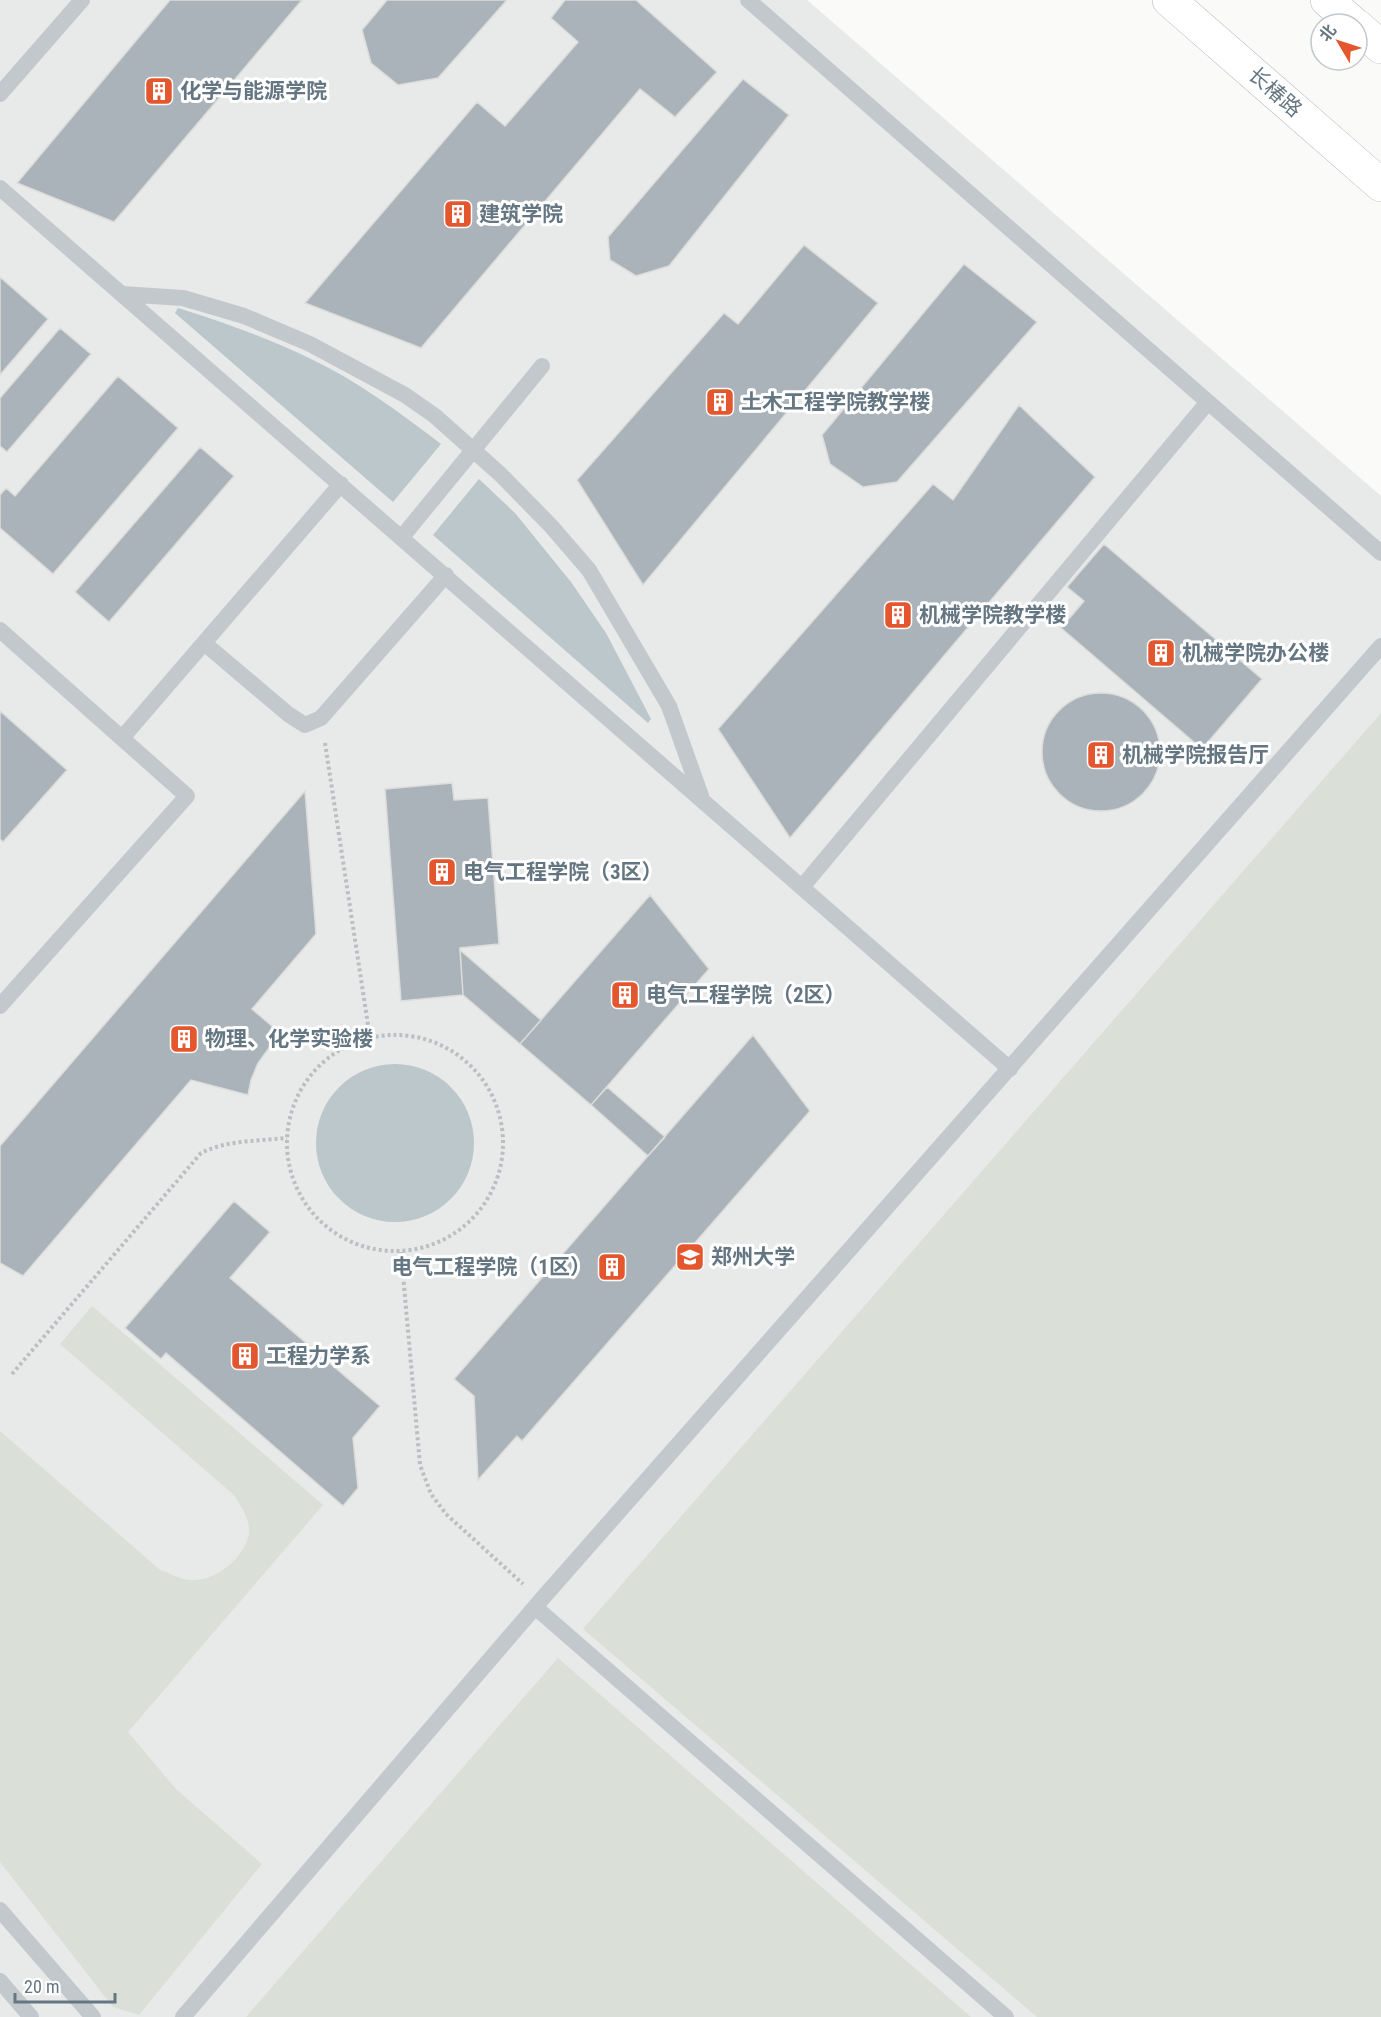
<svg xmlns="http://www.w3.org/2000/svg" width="1381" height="2017" viewBox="0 0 1381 2017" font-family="'Roboto Condensed','Noto Sans SC',sans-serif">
<rect width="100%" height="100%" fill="#fafaf8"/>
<path fill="#e8e9e9" d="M0,0H807L1381,496V2017H0Z"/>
<path fill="#dadfd7" d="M1381,713V2017H1037L583,1629Z
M92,1306L323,1505L128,1732L176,1789L262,1864L139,2015L113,2007L0,1862V1431L159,1569C168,1573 180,1579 190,1580C215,1582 244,1559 249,1534C251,1521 241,1506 234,1495L60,1344Z
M558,1658L971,2017H246Z"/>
<path fill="#bbc7cb" d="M178,308C223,322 268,338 311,359C358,381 400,413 441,444L393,502L175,313Z
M479,479L515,513L571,582L606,633L651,719L648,723L433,535Z
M316 1143a79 79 0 1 1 158 0a79 79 0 1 1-158 0Z"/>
<path fill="#aab3b9" stroke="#dcdcda" stroke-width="1.5" d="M170,0H302L114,222L17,183Z
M387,0H507L438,78L398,85L371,63L362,30Z
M565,0H636L717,72L675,117L640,89L421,348L305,303L477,102L505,126L578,42L551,18Z
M743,79L789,115L669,266L636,276L610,260L608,237Z
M804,245L878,303L643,585L577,480L724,313L738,324Z
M964,264L1037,322L897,482L863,487L830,464L822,435Z
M0,277L48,319L0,375Z
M60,328L91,354L7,452L0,446V398Z
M118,376L178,428L53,574L0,528V495L6,488L15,496Z
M1019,405L1095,477L790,838L718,729L933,484L953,500Z
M200,447L234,476L109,622L75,592Z
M1104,544L1262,679L1202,749L1061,628L1084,601L1067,587Z
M1042 752a59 59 0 1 1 118 0a59 59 0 1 1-118 0Z
M0,711L67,770L3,842L0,839Z
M452,783L454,800L488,798L499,944L460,948L463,995L401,1001L385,789Z
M305,791L316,934L252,1009L280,1033L258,1063L251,1080L248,1095L191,1080L23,1276L0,1263V1146Z
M650,895L709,969L591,1105L520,1044Z
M460,950L541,1020L520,1044L463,995Z
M753,1035L810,1111L522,1441L517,1436L478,1480L474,1396L454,1379Z
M607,1087L665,1137L648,1156L591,1105Z
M234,1201L270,1232L230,1278L380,1406L353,1438L358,1488L343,1506L166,1353L161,1359L125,1328Z"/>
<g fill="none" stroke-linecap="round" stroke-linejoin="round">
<g stroke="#b5babe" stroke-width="34">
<path id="primary" d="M1169,0L1381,185
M1327,0L1354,24
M1357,26L1381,47"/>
</g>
<path stroke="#bbbfc2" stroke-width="4" stroke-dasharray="3 3" stroke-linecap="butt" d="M325,743L370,1038
M287 1143a108 108 0 1 1 216 0a108 108 0 1 1-216 0Z
M401,1252L420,1465L431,1494L446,1514L523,1584
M12,1374L201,1153C227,1140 258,1141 287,1138"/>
<path stroke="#c3c8cc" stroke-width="16" d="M748,0L1381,553
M0,94L82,0
M0,188L1010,1069
M122,294L183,298L244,316L310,344L405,395L435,416L500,474L551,526L589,570L669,706L701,796
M402,537L542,366
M0,630L187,796L0,1006
M204,643L288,714L305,725L321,718L446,575
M122,738L341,484
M802,887L1208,402
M535,1607L1006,2017
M0,1910L93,2017
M0,1981L31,2017
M183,2017L541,1600L1381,646"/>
<use href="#primary" stroke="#fff" stroke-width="33"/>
</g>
<defs>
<g id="building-square" transform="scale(1.5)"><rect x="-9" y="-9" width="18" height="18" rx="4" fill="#e4572e" stroke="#fff"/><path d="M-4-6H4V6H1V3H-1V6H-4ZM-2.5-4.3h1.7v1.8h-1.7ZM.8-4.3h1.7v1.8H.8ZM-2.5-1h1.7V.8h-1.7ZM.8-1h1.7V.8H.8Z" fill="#fff"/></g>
<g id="university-square" transform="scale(1.5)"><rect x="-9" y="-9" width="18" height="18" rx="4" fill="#e4572e" stroke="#fff"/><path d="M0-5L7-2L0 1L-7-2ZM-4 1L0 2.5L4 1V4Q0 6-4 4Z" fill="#fff"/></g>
</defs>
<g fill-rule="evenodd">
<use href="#building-square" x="159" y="91"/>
<use href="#building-square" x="458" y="214"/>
<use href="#building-square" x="720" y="402"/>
<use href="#building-square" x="898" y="615"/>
<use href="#building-square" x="1161" y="653"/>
<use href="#building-square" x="1101" y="755"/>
<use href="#building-square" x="442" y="872"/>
<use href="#building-square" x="625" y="995"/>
<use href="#building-square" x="184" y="1039"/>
<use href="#university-square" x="690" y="1257"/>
<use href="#building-square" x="612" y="1267"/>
<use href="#building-square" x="245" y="1356"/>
</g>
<g text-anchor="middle" stroke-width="6" stroke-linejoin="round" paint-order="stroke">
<g font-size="21" font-weight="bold" fill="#657683" stroke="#fff" text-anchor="start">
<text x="180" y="98">化学与能源学院</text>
<text x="479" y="221">建筑学院</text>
<text x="741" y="409">土木工程学院教学楼</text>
<text x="919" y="622">机械学院教学楼</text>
<text x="1182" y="660">机械学院办公楼</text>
<text x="1122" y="762">机械学院报告厅</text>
<text x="463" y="879">电气工程学院（3区）</text>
<text x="646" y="1002">电气工程学院（2区）</text>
<text x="205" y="1046">物理、化学实验楼</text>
<text x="711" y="1264">郑州大学</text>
<text x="591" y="1274" text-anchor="end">电气工程学院（1区）</text>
<text x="266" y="1363">工程力学系</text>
</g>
<g font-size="21" fill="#657683" stroke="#fff">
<text transform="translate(1275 92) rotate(41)" y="7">长椿路</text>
</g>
</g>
<g transform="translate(1339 42) rotate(309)"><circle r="28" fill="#ffffff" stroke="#c1c8cd" stroke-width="1.5"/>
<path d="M0-4.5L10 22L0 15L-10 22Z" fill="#e4572e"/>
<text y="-9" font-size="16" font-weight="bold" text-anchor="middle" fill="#657683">北</text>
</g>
<path d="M15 1993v9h100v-9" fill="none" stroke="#657683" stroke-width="3"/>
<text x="24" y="1993" font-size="18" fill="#657683" stroke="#ffffff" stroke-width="4.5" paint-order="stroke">20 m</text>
</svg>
